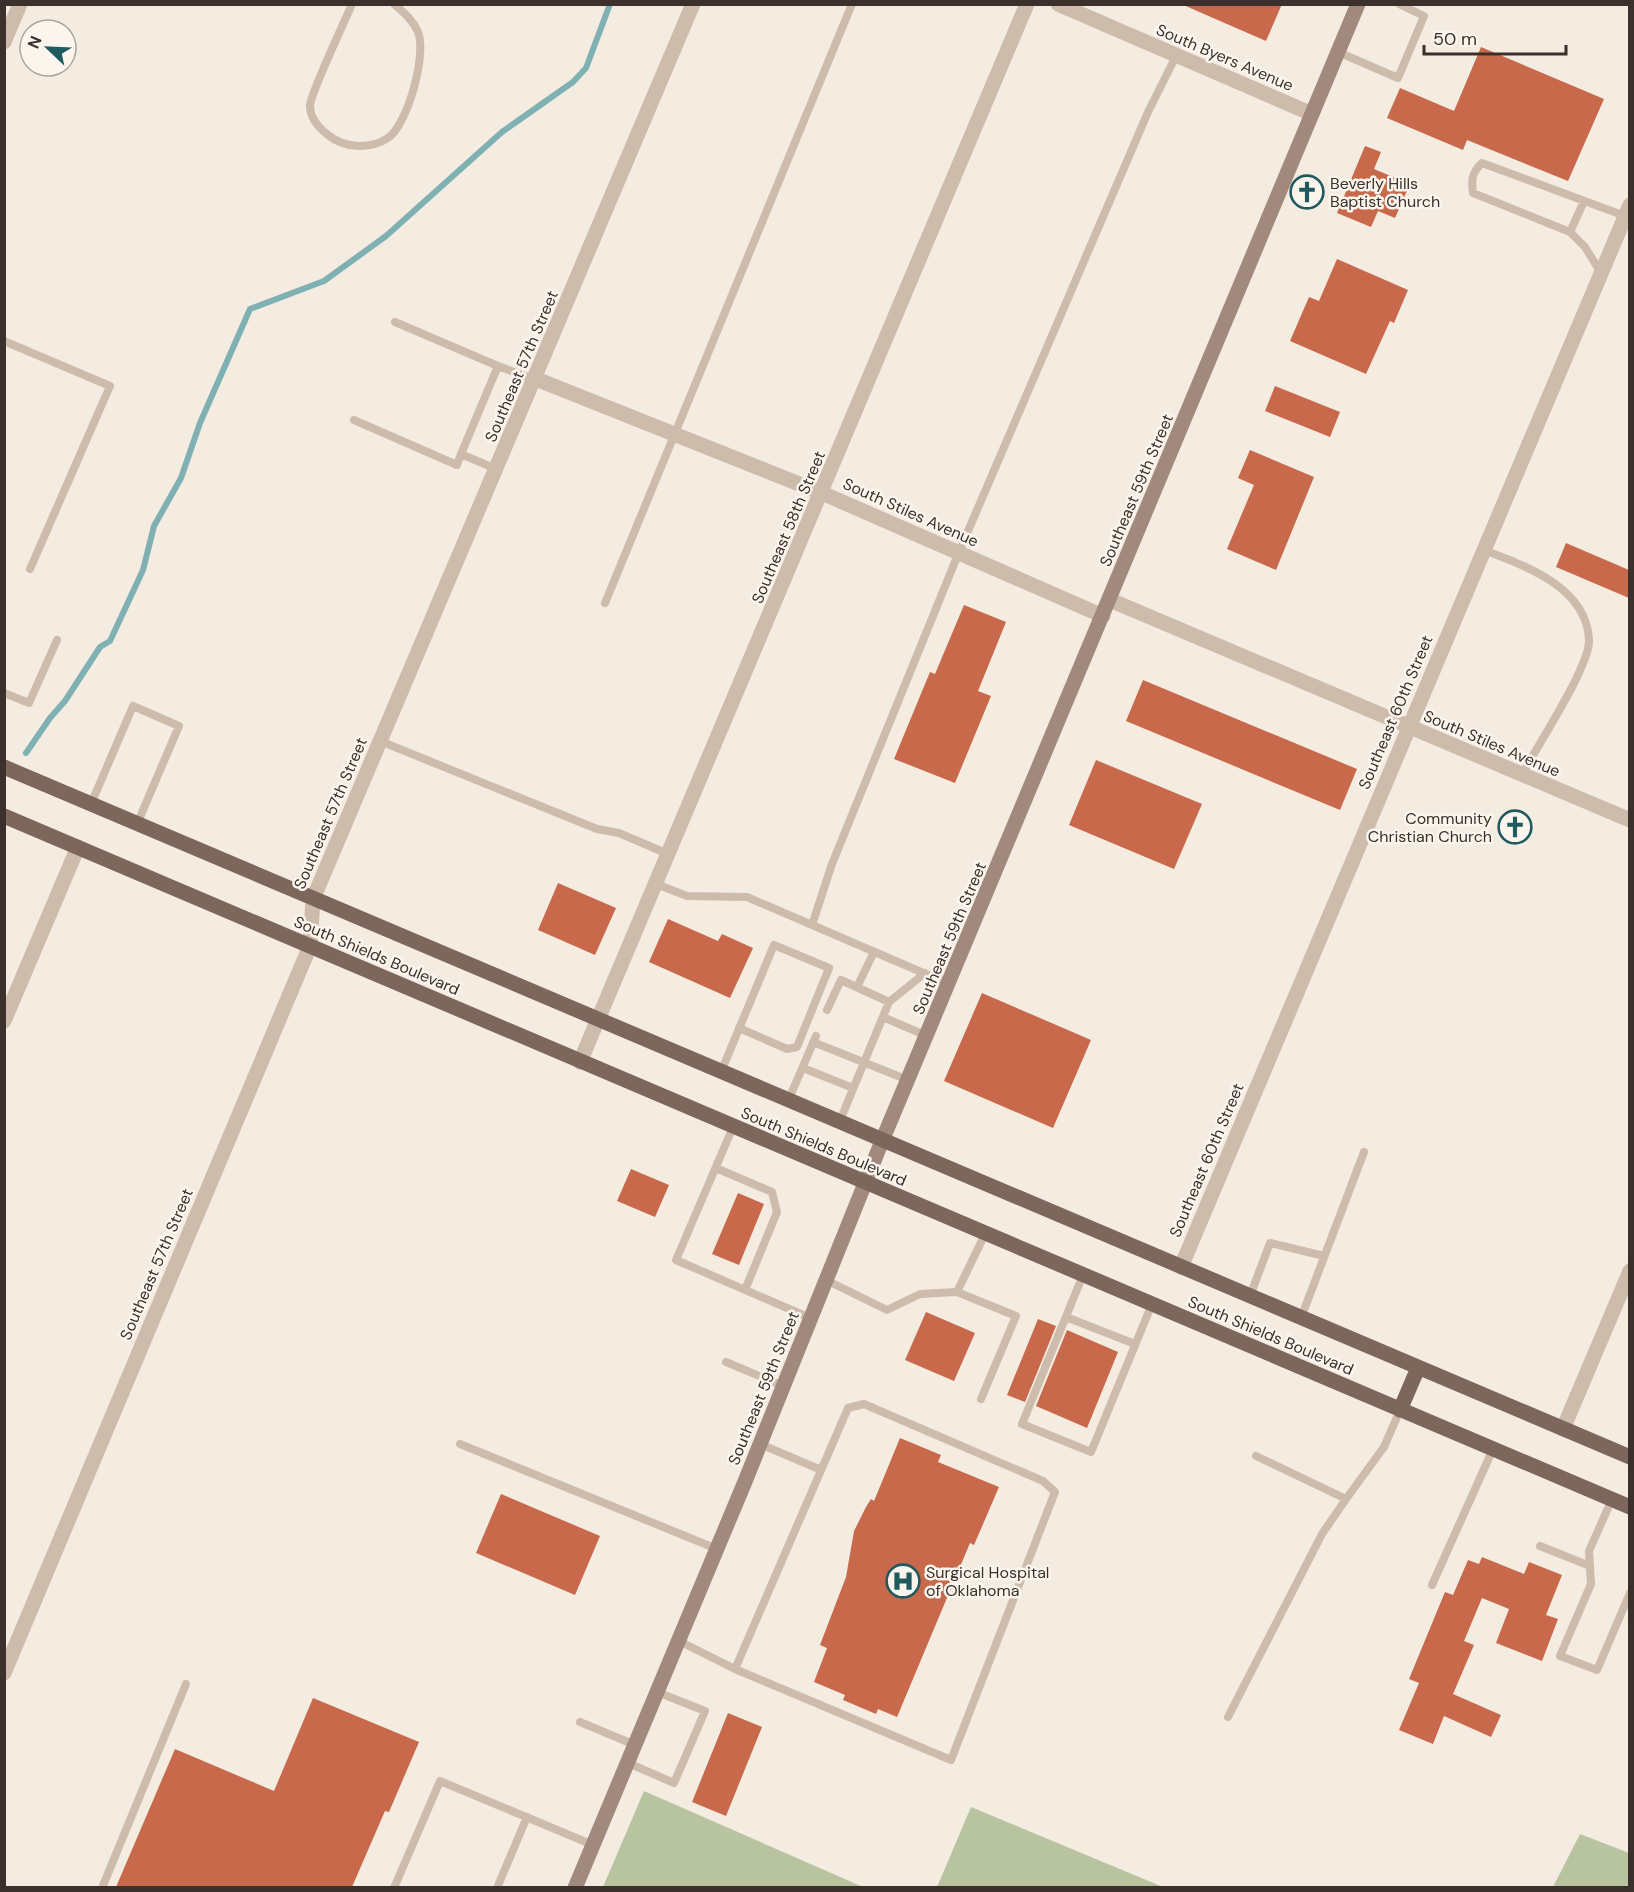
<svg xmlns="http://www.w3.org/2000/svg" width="1634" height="1892" viewBox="0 0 1634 1892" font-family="'DM Sans',sans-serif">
<rect width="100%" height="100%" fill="#f4ebe1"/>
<path fill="#b8c4a0" d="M644,1791L863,1887H603Z
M971,1807L1163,1887H937Z
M1580,1834L1629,1853V1887H1553Z"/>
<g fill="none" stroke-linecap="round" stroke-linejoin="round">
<path stroke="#7fb0b2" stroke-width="6" d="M26,753L50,718L65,701L100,647L110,641L143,570L154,526L181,478L200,423L250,309L324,281L386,236L502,132L573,82L586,68L610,4"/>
</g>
<path fill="#c8694b" d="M1181,4H1282L1266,41Z
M1481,47L1604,99L1568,181L1467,140L1463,150L1387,118L1400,88L1454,111Z
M1365,146L1381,152L1374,169L1410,184L1395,218L1378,211L1371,227L1337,213Z
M1337,259L1408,290L1394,323L1390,321L1366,374L1290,341L1309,297L1319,301Z
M1275,386L1340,412L1330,437L1265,411Z
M1250,450L1314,477L1276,570L1227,549L1254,485L1238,478Z
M1566,543L1629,570V598L1556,567Z
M964,605L1006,622L978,691L991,696L955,783L894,759L930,672L935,674Z
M1143,680L1357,769L1340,810L1126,721Z
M1096,760L1202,804L1174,869L1069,825Z
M558,883L616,908L595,955L538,930Z
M668,919L718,941L722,934L753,948L730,998L649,962Z
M982,993L1091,1040L1053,1128L944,1081Z
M631,1169L669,1185L655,1217L617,1201Z
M738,1193L764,1204L739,1265L712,1254Z
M926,1312L975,1333L954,1381L905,1360Z
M1038,1319L1056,1326L1025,1402L1007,1395Z
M1067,1330L1118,1352L1087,1428L1036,1406Z
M900,1438L941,1455L938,1462L999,1487L974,1545L970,1543L897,1717L878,1709L876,1714L843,1700L845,1695L814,1682L827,1648L820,1645L846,1577L854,1531L866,1507L871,1499L874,1501Z
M501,1494L600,1536L575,1595L476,1553Z
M1482,1557L1524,1574L1529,1562L1562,1575L1546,1615L1558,1619L1542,1661L1496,1643L1509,1609L1482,1598L1464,1641L1474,1645L1453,1694L1501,1715L1491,1737L1444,1716L1433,1744L1399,1730L1419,1683L1409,1679L1445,1592L1453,1595L1468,1560L1479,1564Z
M313,1698L419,1742L389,1812L385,1811L352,1887H116L175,1749L274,1791Z
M728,1713L762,1727L726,1816L692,1802Z"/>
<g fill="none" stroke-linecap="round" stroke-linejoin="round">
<path stroke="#cdbbac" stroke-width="8" d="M352,4C345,21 310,94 310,106C310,119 319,128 328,135C344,148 370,150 388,138C408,124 427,54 418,32C413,20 403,12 394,4
M1338,52L1398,78L1424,16L1399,4
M1570,232L1584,201
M1601,273L1585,247L1570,232L1473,193C1471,180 1472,172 1482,163L1625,216
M4,341L110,386L30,569
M498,366L536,380
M354,420L457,465L461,454L498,366L395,322
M461,454L496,469
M1483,550C1524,565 1587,587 1589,640C1590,667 1536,747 1522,775
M605,603L852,4
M4,693L29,703L57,640
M380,741L597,829L619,833L668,854
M91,804L133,706L179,726L137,824
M656,884L687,896L747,897L949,984
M812,925L832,864L959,552L1148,112L1176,56
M857,987L874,952
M827,1010L841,980L889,1002
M883,1017L927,1036
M813,1042L908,1080
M803,1068L853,1088
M721,1072L774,945L829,968L797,1047L787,1049L739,1028
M788,1101L816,1036
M839,1123L889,1002L925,973
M733,1127L676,1260L810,1318
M716,1168L772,1192L777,1212L745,1290
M1083,1275L1022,1424L1091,1452L1152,1304
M826,1280L887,1310L920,1294L957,1292L985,1234
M957,1292L1016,1316L981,1399
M1250,1296L1270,1243L1324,1256
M1066,1317L1135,1344
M1301,1318L1364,1152
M726,1362L783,1386
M460,1444L717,1549
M760,1444L819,1469
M1256,1456L1346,1499L1384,1447L1400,1410
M1612,1499L1589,1551L1591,1584L1560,1656L1597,1670L1630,1593
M1540,1546L1590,1566
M1432,1585L1493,1449
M679,1641L735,1669L951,1760L1055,1492L1043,1481L864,1404L848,1408L735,1669
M1228,1717L1322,1534L1346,1499
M580,1722L635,1745
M628,1763L674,1783L705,1711L657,1692
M102,1888L186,1684
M394,1888L440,1781L593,1845
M497,1888L527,1817"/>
<path stroke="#cdbbac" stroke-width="15" d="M1058,4L1312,114
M4,42L20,4
M536,379L822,493L1103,616
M1110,600L1630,820
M4,1021L78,847
M580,1062L1027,4
M1181,1267L1630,205
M1563,1429L1630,1271
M4,1673L310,946L313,899L693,4"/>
<path stroke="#a18a7d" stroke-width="15" d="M575,1888L744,1484L882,1141L1358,4"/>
<path stroke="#7d675c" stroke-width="15" d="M4,767L1630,1457
M4,816L1630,1507
M1400,1410L1418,1368"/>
</g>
<defs>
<g id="church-ring" transform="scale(1.725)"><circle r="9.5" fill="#fbf5ee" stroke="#1f5a5e" stroke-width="1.5"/><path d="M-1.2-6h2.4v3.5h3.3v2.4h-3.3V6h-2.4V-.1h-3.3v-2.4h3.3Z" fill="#1f5a5e"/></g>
<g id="hospital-ring" transform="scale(1.725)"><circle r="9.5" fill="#fbf5ee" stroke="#1f5a5e" stroke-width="1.5"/><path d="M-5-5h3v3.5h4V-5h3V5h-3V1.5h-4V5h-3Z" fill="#1f5a5e"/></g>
</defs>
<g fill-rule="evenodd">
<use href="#church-ring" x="1307" y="192"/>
<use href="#church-ring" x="1515" y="827"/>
<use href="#hospital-ring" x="903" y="1581"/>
</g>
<g text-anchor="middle" stroke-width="5" stroke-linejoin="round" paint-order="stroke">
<g font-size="16" fill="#3b302b" stroke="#fbf5ee">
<text transform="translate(1225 57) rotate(23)" y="6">South Byers Avenue</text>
<text transform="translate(521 366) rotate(-67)" y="6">Southeast 57th Street</text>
<text transform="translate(1136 490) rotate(-67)" y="6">Southeast 59th Street</text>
<text transform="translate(911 512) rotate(24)" y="6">South Stiles Avenue</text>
<text transform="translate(788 527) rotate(-67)" y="6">Southeast 58th Street</text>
<text transform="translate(1395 712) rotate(-67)" y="6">Southeast 60th Street</text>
<text transform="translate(1492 743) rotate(23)" y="6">South Stiles Avenue</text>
<text transform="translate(330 813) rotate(-67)" y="6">Southeast 57th Street</text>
<text transform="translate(949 938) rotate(-67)" y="6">Southeast 59th Street</text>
<text transform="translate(377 955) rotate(23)" y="6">South Shields Boulevard</text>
<text transform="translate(824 1146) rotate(23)" y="6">South Shields Boulevard</text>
<text transform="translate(1206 1160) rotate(-67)" y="6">Southeast 60th Street</text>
<text transform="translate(156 1264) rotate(-67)" y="6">Southeast 57th Street</text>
<text transform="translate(1271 1335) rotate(23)" y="6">South Shields Boulevard</text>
<text transform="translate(763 1388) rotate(-68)" y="6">Southeast 59th Street</text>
</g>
<g font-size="16" fill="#3b302b" stroke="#fbf5ee" text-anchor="start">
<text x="1330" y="189">Beverly Hills<tspan x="1330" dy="18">Baptist Church</tspan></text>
<text x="1492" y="824" text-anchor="end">Community<tspan x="1492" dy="18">Christian Church</tspan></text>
<text x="926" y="1578">Surgical Hospital<tspan x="926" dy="18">of Oklahoma</tspan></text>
</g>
</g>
<rect width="1634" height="1892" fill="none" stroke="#3b302b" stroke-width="12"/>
<g transform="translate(48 48) rotate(293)"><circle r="28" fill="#fbf5ee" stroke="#aea6a0" stroke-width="1.5"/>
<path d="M0-4.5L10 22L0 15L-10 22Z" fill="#1f5a5e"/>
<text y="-9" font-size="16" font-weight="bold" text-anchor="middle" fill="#3b302b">N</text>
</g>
<path d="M1424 45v9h142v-9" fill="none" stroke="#3b302b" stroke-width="3"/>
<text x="1433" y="45" font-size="18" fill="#3b302b" stroke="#fbf5ee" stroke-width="4.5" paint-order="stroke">50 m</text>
</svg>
